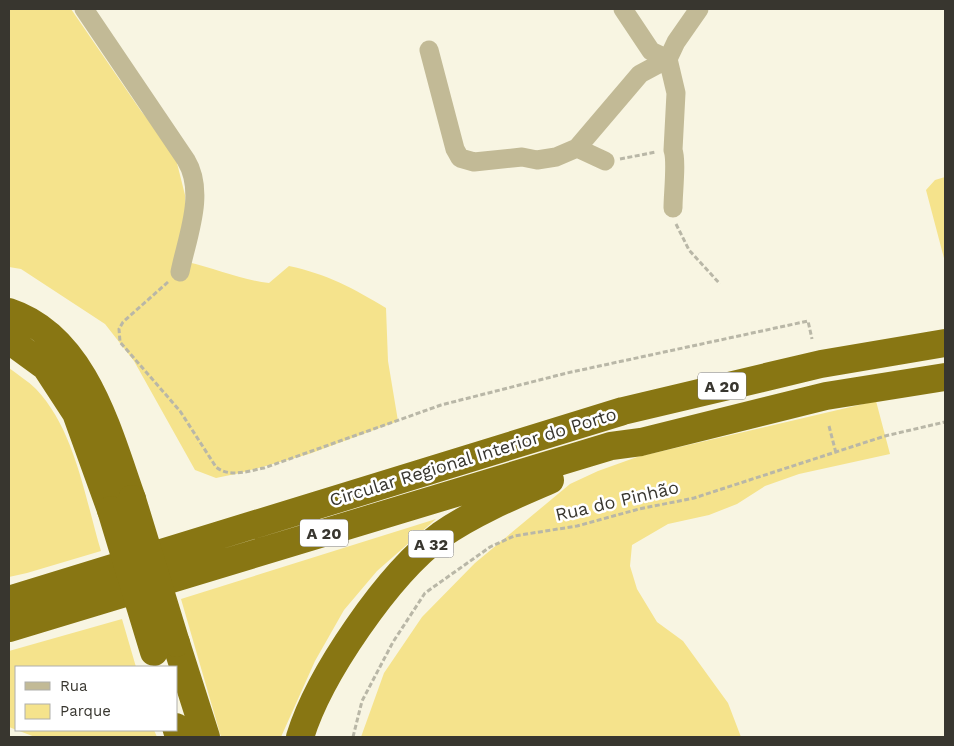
<svg xmlns="http://www.w3.org/2000/svg" width="954" height="746" viewBox="0 0 954 746" font-family="'Work Sans',sans-serif">
<rect width="100%" height="100%" fill="#f8f5e2"/>
<path fill="#f5e38c" d="M9,9H71L141,111L165,140L176,159L185,195L187,262C215,268 241,280 269,283L289,266C327,274 353,288 386,308L388,361L398,421L309,454L240,473L216,478L195,470L134,361L105,324L21,269L9,267Z
M945,177V262L926,190L935,180Z
M9,368C18,375 28,381 36,389C75,430 85,498 101,551L27,573L9,577Z
M876,401L890,454L799,474L765,486L737,504L709,515L668,524L632,545L630,566L637,589L657,622L683,641L728,703L741,737H361L384,673L422,617L475,563L570,484L598,471L637,457Z
M436,519L377,571L344,610L315,661L281,737H221L181,599Z
M122,619L136,667H16V730H154L157,737H35L9,727V651Z"/>
<g fill="none" stroke-linecap="round" stroke-linejoin="round">
<path stroke="#b9b7a7" stroke-width="3" stroke-dasharray="5 2.5" stroke-linecap="butt" d="M620,159L656,152
M676,224L689,250L720,284
M168,282L123,322L119,329L120,342L180,411L216,467C230,478 248,471 264,468L441,405L567,373L808,321L812,339
M829,426L836,453
M353,737L362,701L393,642L425,593L490,547L514,536L577,526L639,509L694,498L885,436L945,422"/>
<path stroke="#c2ba96" stroke-width="19" d="M84,9L186,160C206,193 187,237 180,272
M623,9L651,51L668,59
M429,50L455,149L460,158L474,162L522,157L537,160L556,157L577,148L640,74L668,59
M668,59L676,93L673,150C677,161 673,193 673,208
M668,59L676,42L699,9
M577,148L605,161"/>
<path stroke="#887613" stroke-width="28" d="M9,312C85,337 108,432 132,499
M9,340L46,367L76,413L111,510
M9,600L623,411L821,364L945,343
M9,628L611,446L641,442L826,396L945,377
M176,643L206,737
M176,727L179,737
M300,737C319,675 388,574 441,535C474,512 513,496 550,480"/>
<path stroke="#887613" stroke-width="28" d="M132,499L176,643
M111,510L154,652"/>
</g>
<g text-anchor="middle" stroke-width="5" stroke-linejoin="round" paint-order="stroke">
<g fill="#fff" stroke="#74726d" stroke-width="1">
<rect x="698" y="372.5" width="48" height="27" rx="4"/>
<rect x="300" y="519.5" width="48" height="27" rx="4"/>
<rect x="408.5" y="530.5" width="45" height="27" rx="4"/>
</g>
<g font-size="16" font-weight="bold" fill="#38362f">
<text x="722" y="392">A 20</text>
<text x="324" y="539">A 20</text>
<text x="431" y="550">A 32</text>
</g>
<g font-size="18" fill="#38362f" stroke="#fff">
<text transform="translate(473 457) rotate(-17)" y="6">Circular Regional Interior do Porto</text>
<text transform="translate(617 501) rotate(-13)" y="6">Rua do Pinhão</text>
</g>
</g>
<rect width="954" height="746" fill="none" stroke="#38362f" stroke-width="20"/>
<rect x="15" y="666" width="162" height="65" fill="#ffffff" stroke="#afafac"/>
<rect x="25" y="682" width="25" height="8" fill="#c2ba96" stroke="#afafac"/>
<text x="60" y="691" font-size="15" fill="#38362f">Rua</text>
<rect x="25" y="704" width="25" height="15" fill="#f5e38c" stroke="#afafac"/>
<text x="60" y="716" font-size="15" fill="#38362f">Parque</text>
</svg>
